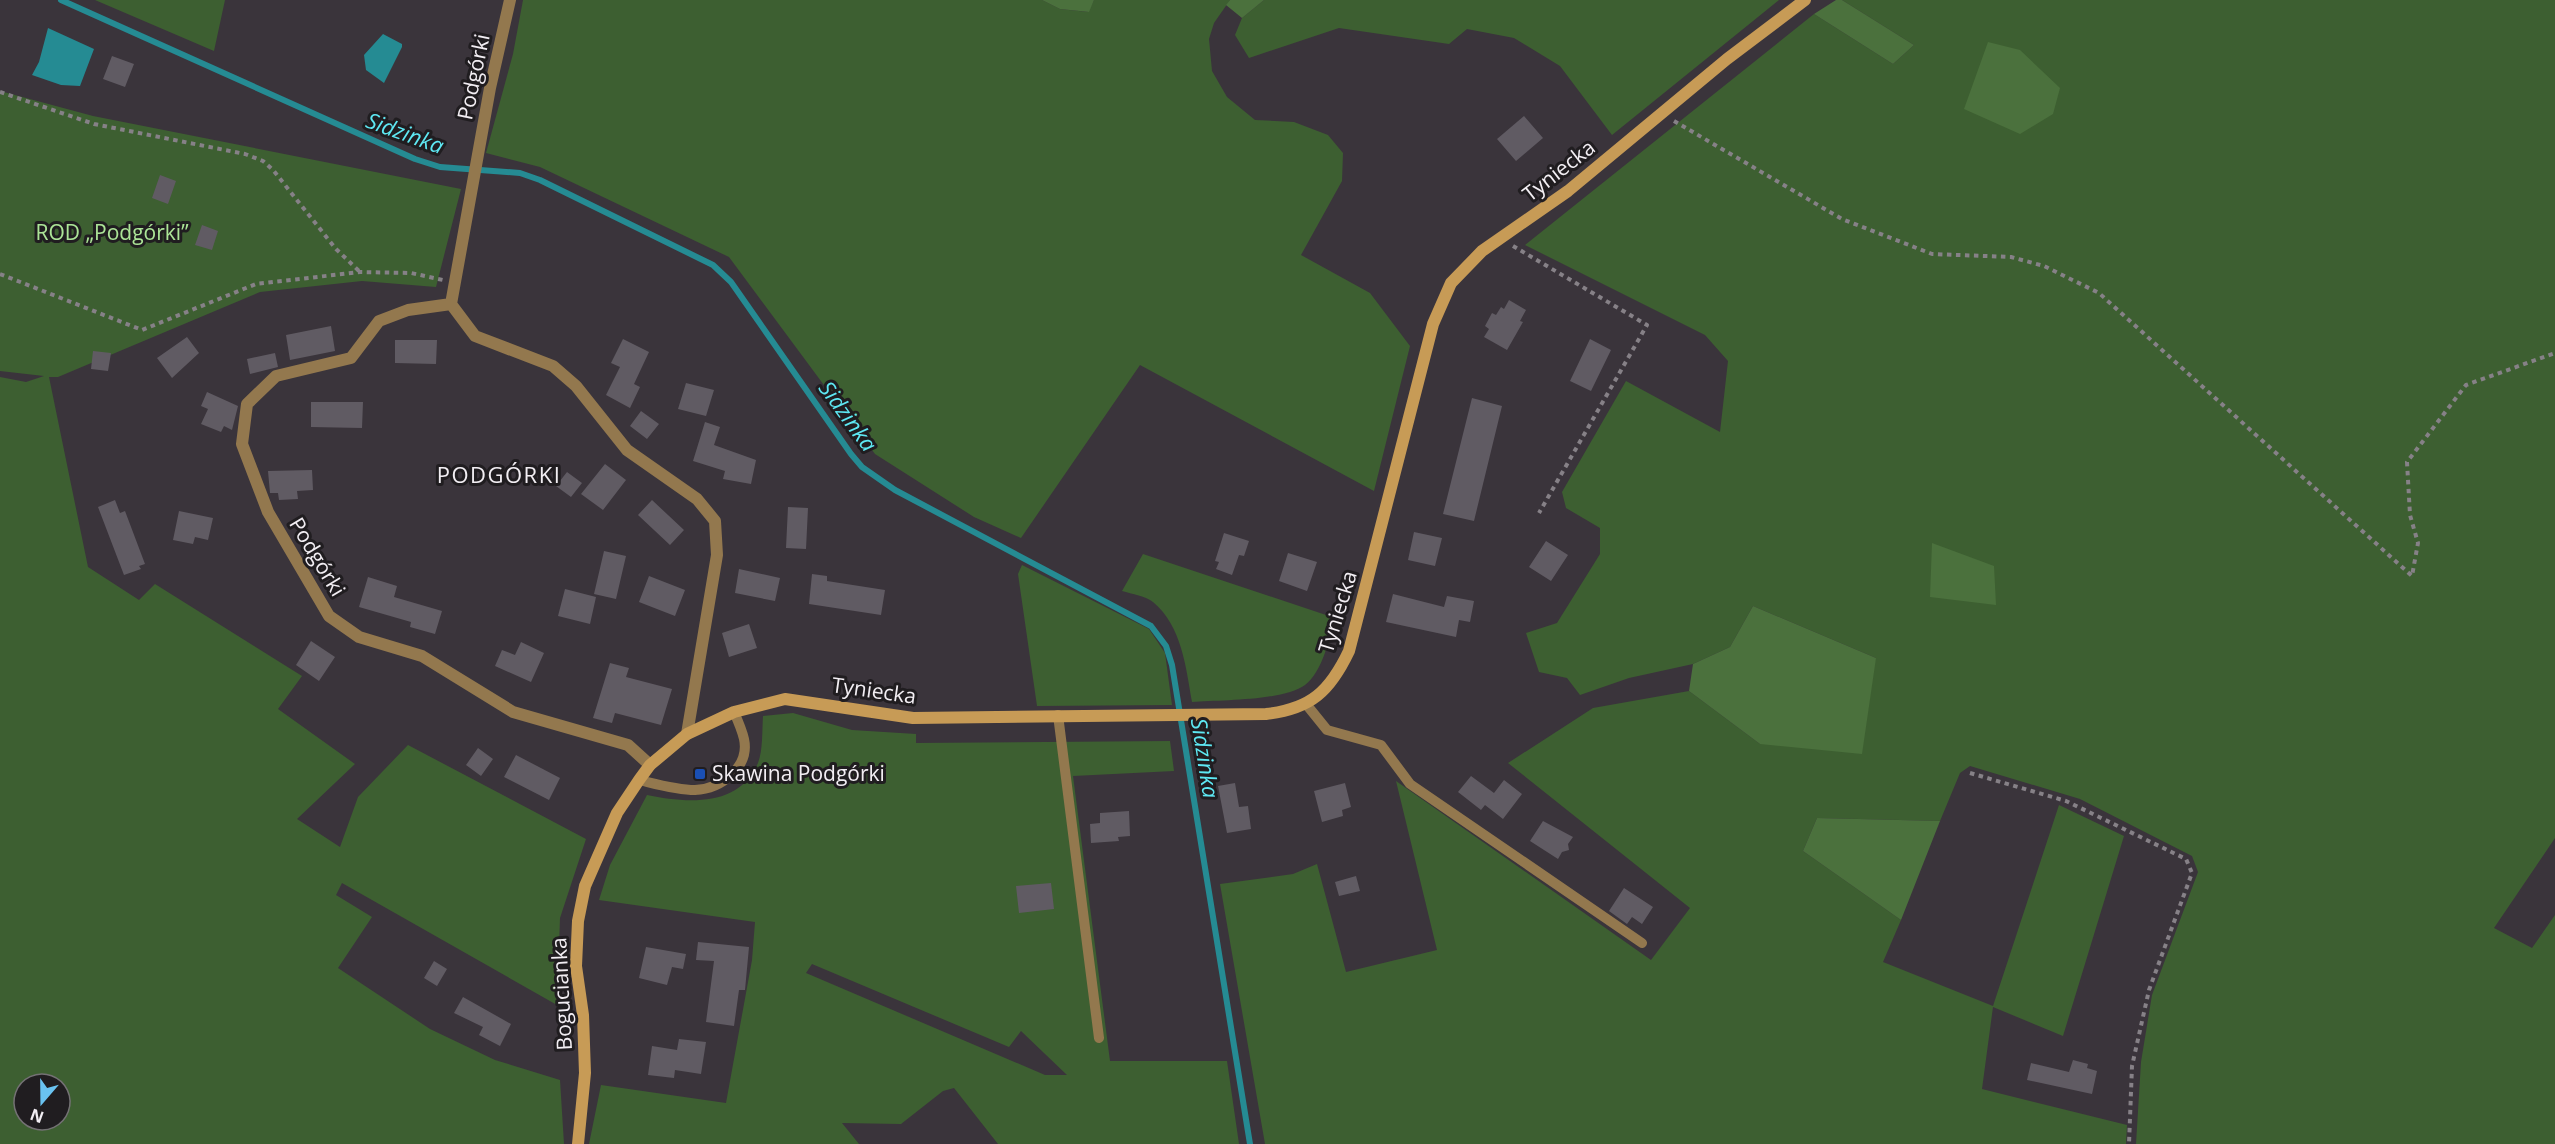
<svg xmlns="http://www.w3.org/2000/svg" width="2555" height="1144" viewBox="0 0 2555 1144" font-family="'Open Sans',sans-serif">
<rect width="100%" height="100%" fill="#3a343b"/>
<path fill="#3d5f31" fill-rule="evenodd" d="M95,0H225L214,51Z
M523,0H1042L1060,9L1088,12L1094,0H1230L1214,23L1209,39L1212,71L1227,97L1255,120L1294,122L1328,135L1343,153L1342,181L1301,255L1370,293L1410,346L1374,491L1140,365L1021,538L974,517L875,454L729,257L540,167L486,153L513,54Z
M1264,0H1779L1612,135L1560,66L1514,38L1467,29L1449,44L1339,28L1249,58L1235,35L1242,18Z
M1842,0H2555V838L2494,928L2532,948L2555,915V1144H2136L2141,1062L2152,995L2198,872L2192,856L2080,799L1970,766L1960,773L1940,821L1817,818L1803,851L1901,920L1883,962L1993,1006L2059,805L2124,836L2063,1036L1993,1007L1982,1089L2127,1125L2126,1144H1265L1220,884L1293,874L1317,864L1346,972L1437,950L1396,781L1651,960L1690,908L1508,763L1593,708L1689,691L1760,744L1876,658L1753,606L1730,647L1693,664L1629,678L1580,695L1567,678L1539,672L1526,633L1557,623L1600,554V528L1566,508L1562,492L1626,381L1720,432L1728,361L1705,335L1525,245L1814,14L1893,64L1914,45Z
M0,91L93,116L461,189L436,287L362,281L260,292L58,377H49L88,567L139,600L155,584L302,676L278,709L355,764L297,819L340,847L358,797L408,745L586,839L560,918L557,1005L342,883L336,895L372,917L338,968L430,1029L495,1060L560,1080L564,1144H0V377L26,382L44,376L0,371ZM24,1084H60V1120H24Z
M1143,554L1335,618C1329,639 1323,671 1305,685C1283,701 1220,700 1192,702C1186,668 1182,626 1153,602C1146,596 1132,594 1122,591Z
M1022,565L1149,629L1165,653L1172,705L1037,706L1018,574Z
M793,713L852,730L916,734V743L1170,741L1174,771L1073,776L1110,1061H1227L1239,1144H998L954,1088L943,1091L901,1124L842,1123L859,1144H589L601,1085L726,1103L752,960L755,922L599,900L610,865L647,795C686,803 739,808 758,763C763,750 762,730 763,716ZM812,964L1009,1047L1021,1031L1067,1075H1045L806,973Z"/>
<path fill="#4b713d" d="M1042,0H1094L1089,12L1060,9Z
M1230,0H1264L1242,18L1226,5Z
M1836,0H1842L1914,45L1893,64L1814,14Z
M1988,42L2020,50L2060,88L2053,114L2020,134L1964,109Z
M1932,543L1994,566L1996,605L1930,597Z
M1753,606L1876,658L1862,754L1760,744L1689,691L1693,664L1730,647Z
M1817,818L1940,821L1901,920L1803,851Z"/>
<path fill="#258b93" d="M48,28L94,49L80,86L61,85L32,75L39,62Z
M383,34L402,44V47L384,83L366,70L364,55Z"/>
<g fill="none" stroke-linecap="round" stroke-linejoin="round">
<path stroke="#258b93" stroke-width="6" d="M61,0L415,159L440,167L520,173L540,180L713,265L731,282L851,454L862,467L895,490L1151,626L1166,646L1172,665L1250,1144"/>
</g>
<path fill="#605b63" d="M112,56L134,64L125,87L103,79Z
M1524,116L1543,138L1516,161L1497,139Z
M160,175L176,181L168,204L152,198Z
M202,225L218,231L212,250L195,245Z
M1509,300L1526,310L1520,321L1523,322L1507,350L1484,337L1489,329L1485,326L1492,313L1496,315L1501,307L1504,309Z
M331,326L335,351L290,360L286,335Z
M187,337L199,353L172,378L157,358Z
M623,339L649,352L634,384L640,387L630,408L606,395L620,367L611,363Z
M1590,339L1611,350L1591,391L1570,381Z
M395,340H437L436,364L395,363Z
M93,351L111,353L108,371L91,369Z
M275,353L278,367L250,374L247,359Z
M686,383L714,390L706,416L678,409Z
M207,392L238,406L232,430L224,426L221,432L201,424L208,409L201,406Z
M1472,398L1502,406L1474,521L1443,514Z
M311,402H363L362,428L311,427Z
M641,411L659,424L647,439L630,426Z
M705,422L720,427L714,445L756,460L751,484L723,479L725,471L693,461Z
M605,464L626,480L603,510L581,494Z
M312,470L313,490L297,491L298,499L279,500L278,493H270L268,471Z
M567,472L582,483L571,497L556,486Z
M115,500L120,513L125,511L145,564L139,566L141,569L124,575L98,507Z
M652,500L684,530L670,545L638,515Z
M788,507L808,508L806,549L786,548Z
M179,511L213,518L208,540L195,537L193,544L173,540Z
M1414,532L1442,538L1435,566L1408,560Z
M1224,533L1249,541L1244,556L1239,555L1232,575L1216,569L1219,562L1215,561Z
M1546,541L1568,555L1551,581L1529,567Z
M604,551L626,556L616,599L594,594Z
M1288,553L1317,562L1307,591L1279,581Z
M739,569L780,578L775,601L735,593Z
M812,574L827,576V581L885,590L881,615L809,604Z
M649,576L685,590L675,616L639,602Z
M368,577L397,586L394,597L442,611L435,634L410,627L411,622L359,607Z
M565,589L596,597L590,624L558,616Z
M1393,594L1444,607L1447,596L1474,601L1470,622L1459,620L1456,637L1386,622Z
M749,624L757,648L729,657L722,633Z
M311,641L335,657L319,681L296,665Z
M521,642L544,653L531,682L495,666L502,650L515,655Z
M610,663L629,668L626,677L672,689L661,725L615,713L612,723L593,718Z
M478,748L493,759L481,776L466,765Z
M516,755L560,778L549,800L504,777Z
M1471,776L1494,793L1504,780L1522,794L1503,819L1485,805L1481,810L1458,792Z
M1235,783L1239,807L1248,806L1251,829L1227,833L1218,786Z
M1345,783L1351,807L1342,810L1343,816L1322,822L1314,791Z
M1129,811L1130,836L1118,837L1119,841L1091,843L1090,824L1100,823V813Z
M1543,821L1573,837L1568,844L1569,850L1562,852L1558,859L1530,841Z
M1356,876L1360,891L1339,896L1335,882Z
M1051,883L1054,909L1019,913L1016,886Z
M1624,888L1653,907L1642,924L1632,917L1627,924L1609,911Z
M698,942L749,947L745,990H739L734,1026L706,1022L714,961L696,960Z
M646,947L686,954L683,969L672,967L667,985L639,978Z
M434,961L447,969L437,986L424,978Z
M463,997L511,1024L500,1046L479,1035L483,1027L454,1013Z
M679,1039L706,1042L701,1074L675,1070L674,1078L648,1075L652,1046L677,1050Z
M2073,1060L2088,1064L2087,1068L2097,1071L2092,1094L2027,1080L2031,1063L2069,1072Z"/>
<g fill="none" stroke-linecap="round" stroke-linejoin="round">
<path stroke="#868187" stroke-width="4" stroke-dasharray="4.5 4.5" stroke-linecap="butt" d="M0,92L94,124L245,154L263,161L273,170L336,249L359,271
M1674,121L1842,219L1932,254L2011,257L2044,266L2099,293L2412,576L2418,543L2410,515L2407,462L2466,385L2555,353
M1513,246L1647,325L1539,513
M0,274L142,330L256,284L360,272L411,273L443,280
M1970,773L2066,801L2186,859L2192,873L2149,990L2132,1066L2129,1144"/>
<path stroke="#93784e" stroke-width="10" d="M1306,704L1327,730L1381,745L1410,784L1642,943
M1058,715L1099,1038
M639,780C656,784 677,790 695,790C721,789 750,767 744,739C742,730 738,721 734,712"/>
<path stroke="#93784e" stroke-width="12" d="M451,304L490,88L510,0
M650,765L628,745L513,712L422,656L359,637L329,616L268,512L242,444L247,404L276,376L351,358L379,321L408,310L451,304L475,336L553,366L576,386L627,450L697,499L715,521L717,555L687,734"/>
<path stroke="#c79b56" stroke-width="12" d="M578,1144L585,1073L583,1015L576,966L578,921L585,886L617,813L639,780L650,765L687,734L734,712L785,699L913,718L1266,714C1311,709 1330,691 1349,651L1433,324L1451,283L1482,251L1568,191L1727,59L1805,0"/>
</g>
<rect fill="#1a4fb4" stroke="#201d20" stroke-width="2" x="694" y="768" width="12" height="12" rx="3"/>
<g text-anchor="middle" stroke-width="6" stroke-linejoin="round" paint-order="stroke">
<g font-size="21" fill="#f2eef3" stroke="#201d20">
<text transform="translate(474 77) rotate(-78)" y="7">Podgórki</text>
<text transform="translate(1559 171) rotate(-38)" y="7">Tyniecka</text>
<text transform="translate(317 557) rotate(59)" y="7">Podgórki</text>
<text transform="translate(1338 612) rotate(-73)" y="7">Tyniecka</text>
<text transform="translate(874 691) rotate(8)" y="7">Tyniecka</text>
<text transform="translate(562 994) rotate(-93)" y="7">Bogucianka</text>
</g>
<g font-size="21" fill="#ace597" stroke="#201d20">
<text x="112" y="240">ROD „Podgórki”</text>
</g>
<g font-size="21" fill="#f2eef3" stroke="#201d20" text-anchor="start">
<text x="712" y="781">Skawina Podgórki</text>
</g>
<g font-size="22" font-style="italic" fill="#5ee8f3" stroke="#201d20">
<text transform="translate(405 133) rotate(20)" y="8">Sidzinka</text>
<text transform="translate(848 416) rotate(54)" y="8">Sidzinka</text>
<text transform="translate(1205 758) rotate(81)" y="8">Sidzinka</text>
</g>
<g font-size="22" letter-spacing="1.5" fill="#f2eef3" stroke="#201d20">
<text x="499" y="483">PODGÓRKI</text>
</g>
</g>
<g transform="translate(42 1102) rotate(200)"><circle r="28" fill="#201d20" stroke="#747174" stroke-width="1.5"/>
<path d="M0-4.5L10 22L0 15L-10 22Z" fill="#6ac3f1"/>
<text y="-9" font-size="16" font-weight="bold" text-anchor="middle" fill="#f2eef3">N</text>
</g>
</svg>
